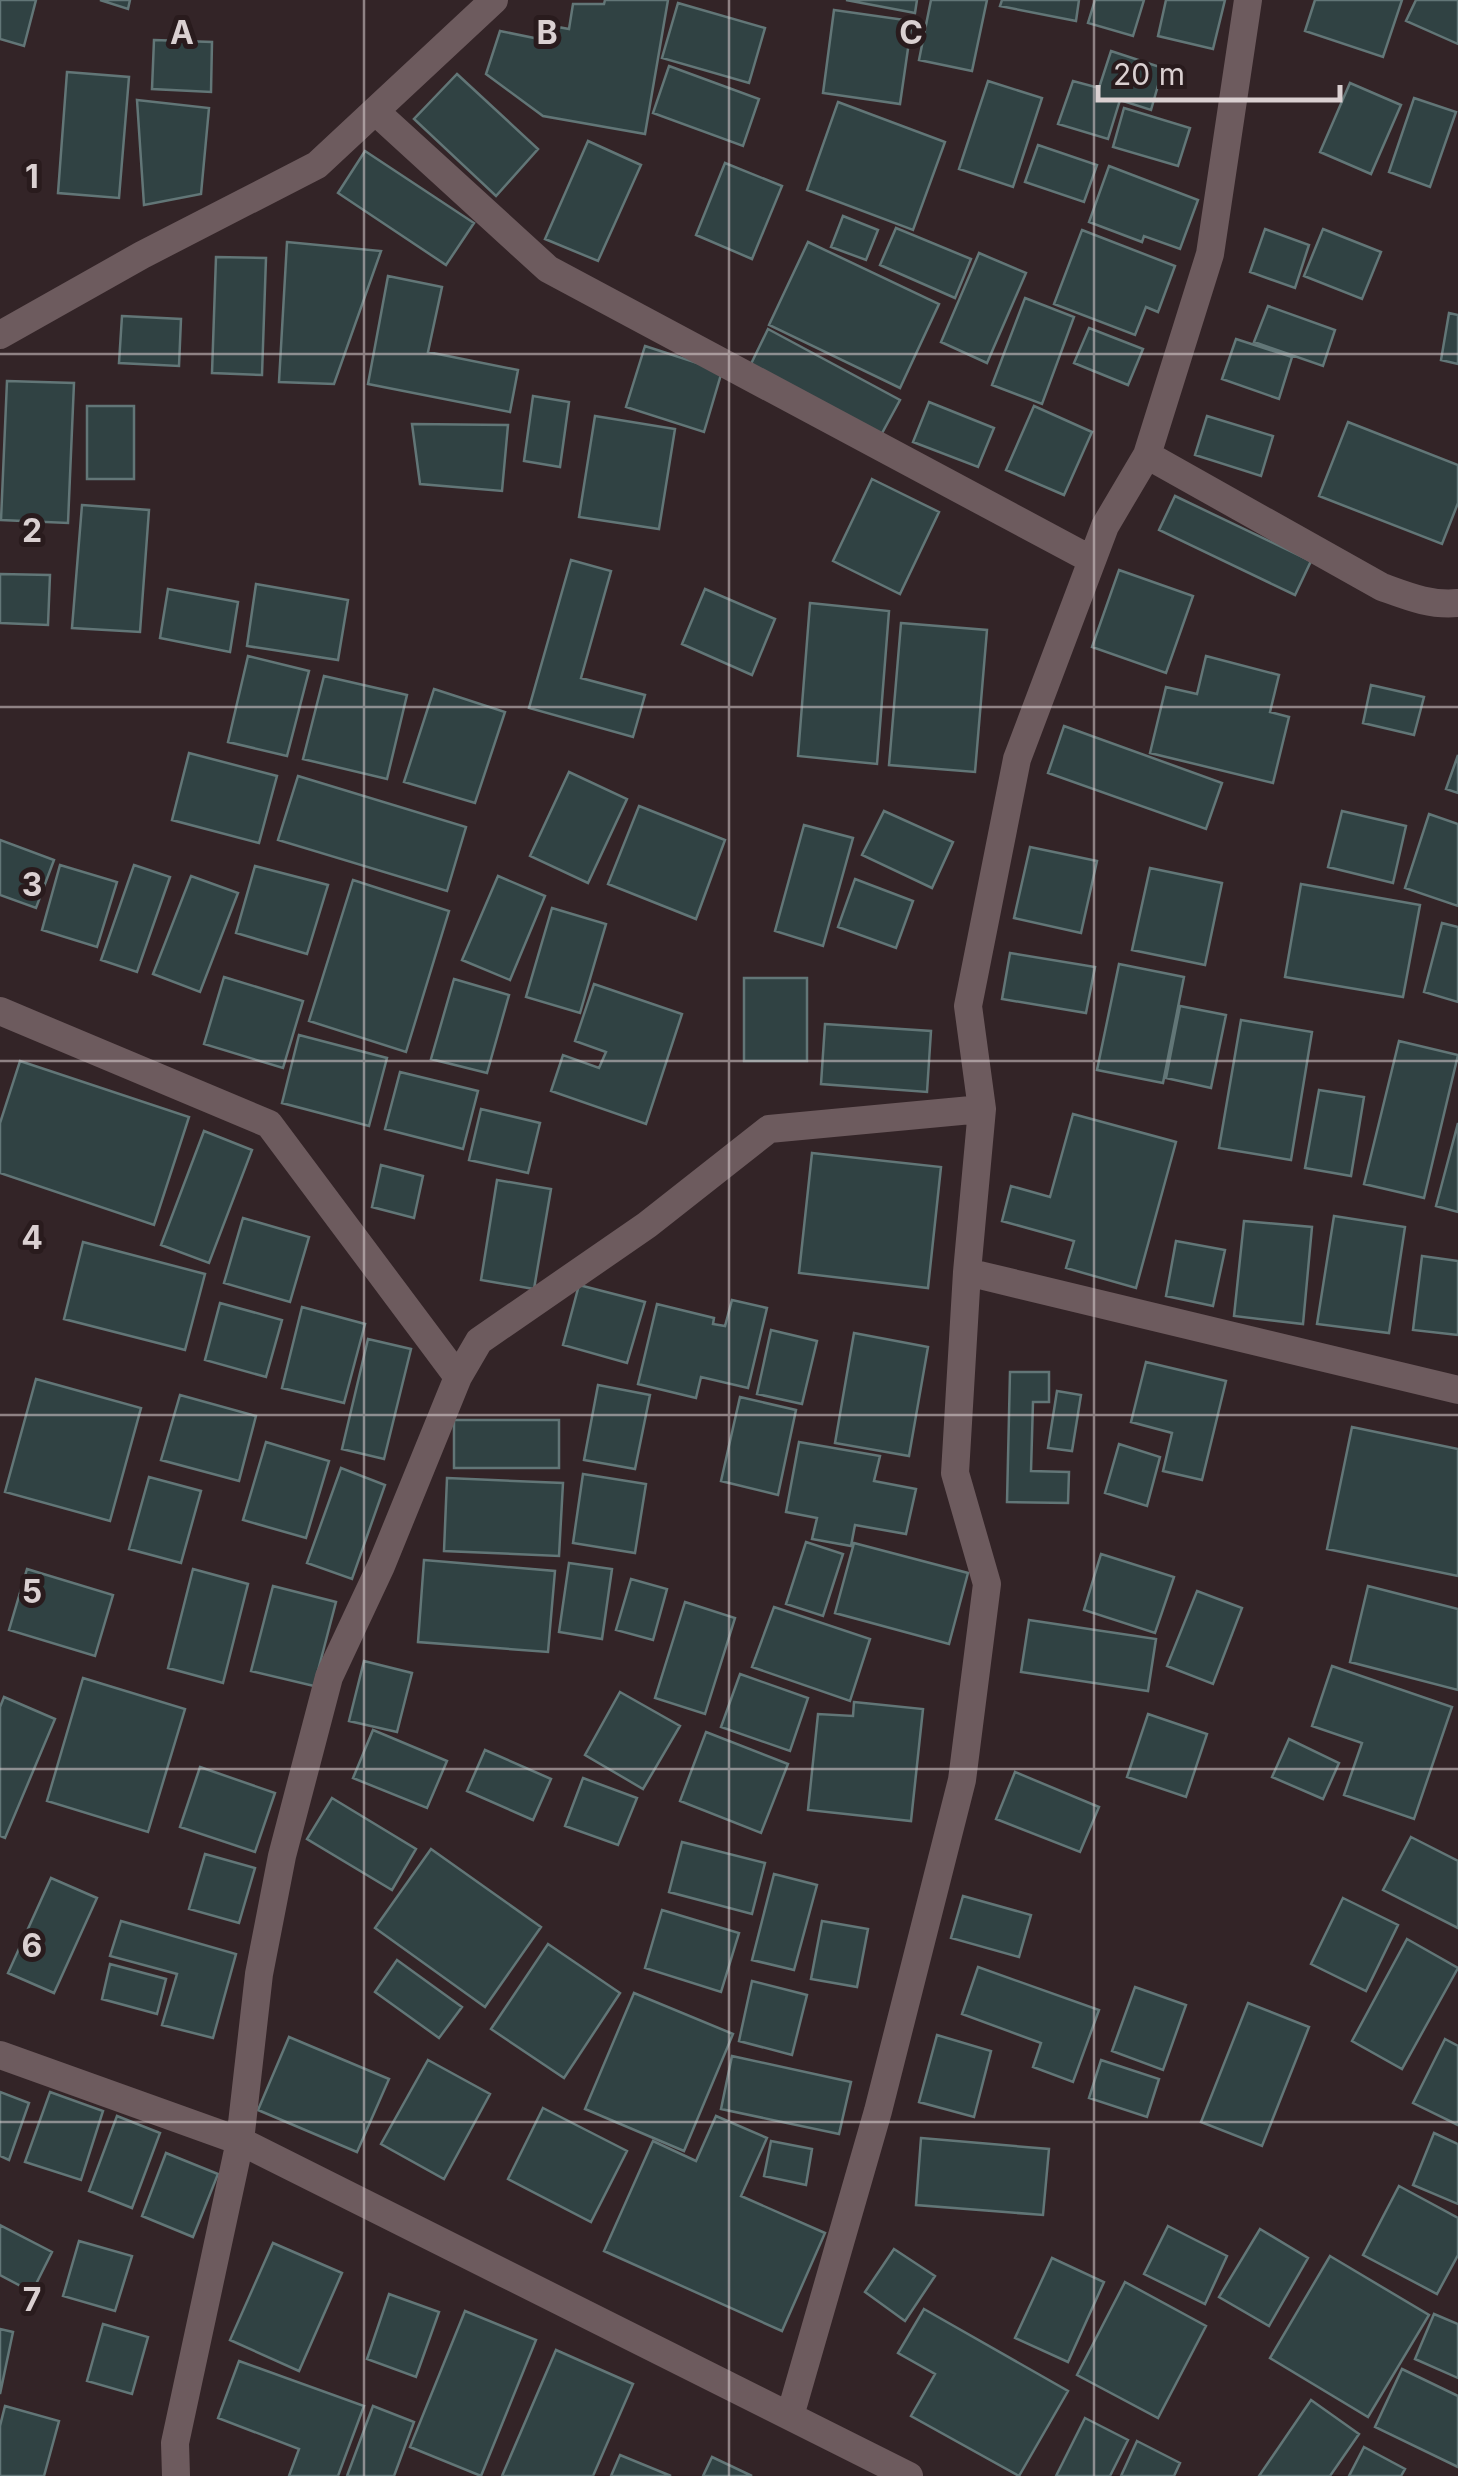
<svg xmlns="http://www.w3.org/2000/svg" width="1458" height="2476" viewBox="0 0 1458 2476" font-family="Inter,sans-serif">
<rect width="100%" height="100%" fill="#332427"/>
<path fill="#304243" stroke="#627677" stroke-width="2.5" d="M0,0H36L24,46L0,39Z
M100,0H130L128,9Z
M605,0H668L645,134L543,116L486,74L500,31L544,40L547,25L569,29L573,4H604Z
M846,0H917L915,13Z
M931,0H987L972,71L919,60Z
M1002,0H1079L1076,21L1000,6Z
M1095,0H1144L1133,36L1088,23Z
M1166,0H1225L1213,49L1158,36Z
M1315,0H1402L1383,57L1305,31Z
M1416,0H1458V44L1406,21Z
M678,3L765,28L749,83L662,58Z
M834,10L912,21L900,104L823,93Z
M154,40L212,42L211,92L152,89Z
M1111,51L1163,68L1151,110L1120,100L1108,139L1058,124L1073,81L1099,88Z
M669,66L759,99L743,146L653,113Z
M67,72L129,77L119,198L58,193Z
M457,74L538,149L496,196L414,119Z
M988,81L1042,98L1013,187L959,169Z
M1350,83L1401,105L1371,174L1320,152Z
M1414,98L1456,112L1430,187L1389,172Z
M137,100L209,108L201,194L144,205Z
M838,102L945,142L913,230L807,190Z
M1124,108L1190,128L1178,166L1113,147Z
M588,141L641,165L598,261L545,239Z
M1038,145L1097,165L1084,202L1025,182Z
M365,151L474,223L446,265L338,193Z
M725,163L782,186L752,259L696,235Z
M1109,166L1198,200L1180,249L1144,236L1142,242L1089,222Z
M843,216L878,230L866,260L831,247Z
M896,228L971,259L955,298L880,265Z
M1265,229L1309,245L1295,288L1250,272Z
M1323,229L1381,252L1362,299L1304,276Z
M1082,230L1175,266L1158,312L1146,307L1135,335L1054,304Z
M287,242L381,251L334,384L279,382Z
M808,242L939,304L900,388L769,325Z
M979,253L1026,273L987,363L941,342Z
M216,257L266,258L262,375L212,373Z
M388,276L442,287L428,352L518,370L510,412L368,384Z
M1025,298L1074,317L1042,404L992,385Z
M1268,306L1335,330L1323,366L1254,342Z
M1449,313L1458,315V364L1441,360Z
M122,316L181,319L179,366L119,363Z
M1089,328L1143,349L1128,385L1074,363Z
M768,329L900,400L881,435L751,364Z
M1236,339L1292,357L1279,399L1222,379Z
M645,346L722,371L704,432L626,407Z
M7,381L74,383L68,523L1,520Z
M533,396L569,402L560,467L524,461Z
M929,402L994,428L978,467L913,442Z
M87,406H134V479H87Z
M1034,406L1092,432L1064,495L1006,470Z
M595,416L675,429L659,529L579,517Z
M1207,416L1273,436L1261,476L1195,455Z
M1348,422L1458,465V503L1442,544L1319,496Z
M412,424L508,425L502,491L420,484Z
M872,479L939,512L900,594L833,561Z
M1175,496L1311,561L1295,595L1159,530Z
M82,505L149,510L140,632L72,628Z
M571,560L611,571L581,678L645,695L633,737L529,708Z
M1119,570L1193,596L1166,673L1092,647Z
M0,574L50,575L48,625L0,623Z
M256,584L348,600L338,660L247,646Z
M168,589L238,602L230,652L160,638Z
M705,589L775,619L752,675L682,644Z
M810,603L889,611L877,764L798,756Z
M901,623L987,630L975,772L889,765Z
M248,656L309,671L287,756L228,742Z
M1206,656L1279,675L1270,712L1289,717L1273,783L1150,753L1166,687L1197,694Z
M324,676L407,695L387,779L303,759Z
M1371,685L1424,697L1414,735L1363,723Z
M434,689L505,712L475,803L404,782Z
M1064,726L1222,783L1206,829L1048,773Z
M189,753L277,776L259,843L172,820Z
M1458,755V793L1446,789Z
M569,772L627,799L588,883L530,856Z
M298,776L466,827L447,891L278,840Z
M639,806L725,840L696,919L608,884Z
M884,811L953,842L932,888L862,855Z
M1342,811L1406,826L1393,883L1328,867Z
M1429,814L1458,824V906L1405,888Z
M804,825L853,838L823,946L775,931Z
M0,840L54,860L36,908L0,895Z
M1030,847L1097,861L1081,933L1014,918Z
M60,865L117,882L97,947L42,930Z
M134,865L170,877L137,972L101,960Z
M255,866L328,885L307,954L236,933Z
M1150,868L1222,883L1205,965L1132,950Z
M191,876L238,893L200,992L153,974Z
M498,876L545,896L510,980L462,960Z
M855,879L913,901L896,948L838,927Z
M353,880L449,911L406,1052L309,1021Z
M1301,884L1420,905L1403,997L1285,977Z
M552,908L606,924L580,1013L526,997Z
M1442,923L1458,927V1002L1424,992Z
M1010,953L1095,967L1086,1013L1002,999Z
M1119,964L1184,977L1163,1083L1097,1070Z
M224,977L303,1001L283,1068L204,1044Z
M744,978H807V1061H744Z
M454,979L509,995L487,1073L431,1059Z
M594,984L682,1014L646,1124L551,1091L563,1055L599,1068L606,1052L575,1041Z
M1180,1006L1226,1015L1211,1088L1166,1078Z
M1241,1020L1312,1032L1291,1160L1219,1148Z
M825,1024L931,1031L927,1092L821,1084Z
M299,1035L387,1058L369,1126L282,1103Z
M1399,1041L1458,1055L1424,1198L1364,1184Z
M20,1061L189,1117L154,1225L0,1173V1123Z
M400,1072L478,1091L463,1149L385,1129Z
M1319,1090L1364,1097L1351,1176L1305,1168Z
M481,1109L540,1123L528,1173L469,1160Z
M1073,1114L1176,1142L1136,1288L1066,1268L1074,1241L1002,1221L1011,1186L1050,1197Z
M1458,1123V1212L1436,1206Z
M204,1131L252,1150L209,1263L161,1245Z
M812,1153L941,1167L928,1288L799,1273Z
M381,1165L423,1176L414,1218L372,1207Z
M497,1180L551,1189L534,1289L481,1280Z
M1334,1216L1405,1227L1389,1333L1317,1324Z
M243,1218L309,1237L290,1302L224,1283Z
M1244,1221L1312,1227L1303,1324L1234,1316Z
M1176,1241L1225,1250L1213,1306L1166,1296Z
M83,1242L205,1274L185,1350L64,1319Z
M1422,1256L1458,1261V1335L1413,1330Z
M579,1285L645,1302L627,1363L563,1345Z
M732,1300L767,1308L748,1388L701,1377L696,1398L638,1384L657,1304L714,1318L713,1324L725,1326Z
M220,1303L282,1320L266,1377L205,1360Z
M302,1307L365,1324L344,1403L282,1388Z
M771,1330L817,1341L802,1404L757,1394Z
M854,1333L928,1347L909,1456L835,1443Z
M368,1339L411,1349L384,1459L342,1449Z
M1146,1362L1226,1381L1202,1480L1163,1471L1172,1433L1131,1422Z
M1010,1372H1049V1402H1033L1031,1471L1069,1472L1068,1503L1007,1502Z
M36,1379L141,1408L110,1521L5,1492Z
M598,1385L650,1395L635,1469L584,1460Z
M1057,1391L1081,1395L1072,1451L1048,1448Z
M180,1395L256,1416L239,1481L161,1460Z
M740,1397L796,1410L778,1495L721,1481Z
M454,1420H559V1468H454Z
M1352,1427L1458,1449V1576L1327,1549Z
M266,1442L329,1461L306,1538L243,1520Z
M799,1442L880,1456L874,1481L916,1489L906,1534L855,1525L851,1546L812,1539L817,1518L786,1512Z
M1119,1444L1160,1457L1147,1506L1105,1493Z
M341,1468L385,1485L352,1579L307,1563Z
M583,1474L646,1484L635,1553L573,1543Z
M149,1477L201,1491L181,1563L129,1549Z
M447,1478L563,1483L559,1556L444,1551Z
M806,1542L843,1554L823,1616L786,1604Z
M854,1543L968,1573L949,1644L835,1613Z
M1101,1554L1174,1577L1155,1633L1084,1610Z
M424,1560L555,1571L548,1652L418,1642Z
M569,1563L612,1569L602,1639L559,1632Z
M27,1569L113,1595L95,1656L9,1630Z
M193,1569L248,1584L223,1683L168,1668Z
M631,1579L667,1589L653,1640L616,1630Z
M273,1586L336,1602L314,1686L251,1671Z
M1368,1586L1458,1609V1690L1350,1662Z
M1197,1591L1242,1608L1213,1684L1167,1666Z
M685,1602L735,1618L705,1714L655,1698Z
M774,1607L870,1639L850,1701L752,1667Z
M1029,1620L1156,1639L1148,1691L1021,1672Z
M364,1661L412,1673L397,1732L349,1721Z
M1332,1666L1452,1707L1414,1819L1344,1795L1362,1743L1312,1726Z
M740,1674L808,1698L790,1751L721,1727Z
M83,1678L185,1709L148,1832L47,1801Z
M620,1692L680,1726L643,1789L585,1755Z
M4,1697L55,1719L5,1838L0,1836V1707Z
M854,1702L923,1709L911,1821L808,1810L818,1714L853,1716Z
M1148,1714L1207,1734L1186,1797L1127,1777Z
M373,1730L447,1761L427,1808L353,1778Z
M706,1732L788,1764L761,1833L680,1801Z
M1289,1739L1339,1763L1323,1799L1272,1777Z
M485,1750L551,1779L533,1820L467,1791Z
M200,1767L275,1793L255,1852L180,1827Z
M1015,1772L1099,1807L1080,1852L996,1819Z
M583,1778L637,1798L618,1845L565,1826Z
M332,1798L416,1849L392,1890L307,1839Z
M1411,1837L1458,1861V1928L1383,1890Z
M682,1842L765,1863L752,1914L669,1892Z
M431,1849L541,1927L485,2007L375,1928Z
M205,1854L255,1868L239,1923L189,1909Z
M774,1874L817,1885L794,1970L752,1960Z
M51,1878L97,1898L54,1993L8,1973Z
M963,1896L1031,1915L1019,1957L951,1938Z
M1343,1898L1398,1925L1366,1991L1311,1964Z
M662,1910L739,1933L721,1992L645,1968Z
M121,1921L236,1954L213,2038L162,2025L177,1974L110,1956Z
M822,1921L868,1929L857,1987L811,1979Z
M1407,1939L1458,1968L1402,2069L1352,2041Z
M548,1944L620,1993L564,2078L491,2029Z
M397,1960L462,2007L439,2038L375,1992Z
M110,1964L166,1979L157,2014L102,1999Z
M978,1967L1099,2010L1073,2082L1033,2067L1041,2043L962,2014Z
M752,1981L807,1995L792,2055L739,2041Z
M1135,1987L1186,2005L1163,2070L1112,2051Z
M634,1993L733,2034L684,2151L585,2109Z
M1248,2003L1309,2027L1262,2146L1201,2122Z
M937,2035L991,2051L974,2117L919,2102Z
M289,2037L389,2079L357,2152L258,2110Z
M1445,2039L1458,2046V2125L1413,2103Z
M732,2056L851,2082L839,2134L721,2109Z
M428,2060L490,2094L444,2179L381,2144Z
M1101,2060L1159,2079L1147,2117L1089,2098Z
M0,2092L29,2103L9,2160L0,2156Z
M50,2092L103,2111L81,2180L25,2162Z
M543,2108L627,2151L591,2222L508,2179Z
M117,2116L160,2133L132,2208L89,2191Z
M716,2116L767,2138L741,2196L825,2233L782,2331L604,2251L653,2141L696,2161Z
M1434,2133L1458,2144V2204L1413,2185Z
M921,2138L1049,2149L1043,2215L916,2205Z
M771,2141L812,2149L806,2185L764,2176Z
M166,2153L218,2174L193,2237L142,2216Z
M1399,2186L1458,2218V2255L1437,2294L1363,2255Z
M0,2225L52,2252L32,2292L0,2275Z
M1168,2226L1227,2256L1205,2304L1144,2274Z
M1260,2229L1308,2258L1269,2326L1219,2297Z
M79,2241L132,2256L115,2311L63,2296Z
M273,2243L342,2273L299,2371L230,2340Z
M894,2249L935,2276L905,2321L865,2292Z
M1330,2256L1429,2315L1368,2417L1270,2358Z
M1052,2258L1104,2282L1068,2362L1015,2338Z
M1125,2282L1206,2326L1158,2418L1077,2375Z
M389,2294L439,2312L416,2377L367,2359Z
M924,2309L1068,2391L1019,2476L911,2416L935,2374L898,2353Z
M465,2311L536,2340L481,2476L410,2447Z
M1434,2314L1458,2324V2378L1415,2359Z
M103,2324L148,2337L132,2394L87,2381Z
M0,2329L13,2332L0,2394Z
M556,2350L633,2384L593,2476H502Z
M239,2361L364,2406L338,2476H289L299,2449L218,2418Z
M1402,2369L1458,2396V2467L1375,2427Z
M1311,2400L1359,2434L1330,2476H1259Z
M5,2406L59,2421L44,2476H0V2426Z
M373,2406L414,2422L394,2476H347Z
M1085,2418L1128,2440L1110,2476H1056Z
M1137,2441L1180,2463L1174,2476H1121Z
M1364,2447L1405,2469L1401,2476H1349Z
M620,2455L671,2476H611Z
M712,2457L752,2476H703Z"/>
<g fill="none" stroke-linecap="round" stroke-linejoin="round">
<path stroke="#6d5b5e" stroke-width="28" d="M375,111L548,269L1092,560
M0,335L142,255L317,165L494,0
M1147,455L1382,587C1407,596 1431,606 1458,603
M0,1011L269,1124L458,1377
M967,1272L1458,1390
M0,2055L240,2141L909,2476
M790,2416L878,2111L962,1780L987,1584L955,1473L967,1272L982,1109L968,1006L1017,759L1105,526L1147,455L1210,254L1248,0
M176,2476L175,2443L240,2141L259,1974L282,1856L329,1677L381,1566L458,1377L479,1341L647,1225L769,1129L982,1109"/>
</g>
<path fill="none" stroke="#dad0d1" stroke-width="2.5" stroke-opacity="0.55" d="M364,0V2476M729,0V2476M1094,0V2476M0,354H1458M0,707H1458M0,1061H1458M0,1415H1458M0,1769H1458M0,2122H1458"/>
<g font-size="32" text-anchor="middle" font-weight="bold" fill="#dad0d1" stroke="#291b1d" stroke-width="10" stroke-linejoin="round" paint-order="stroke">
<text x="182" y="44">A</text>
<text x="547" y="44">B</text>
<text x="911" y="44">C</text>
<text x="32" y="188">1</text>
<text x="32" y="542">2</text>
<text x="32" y="896">3</text>
<text x="32" y="1249">4</text>
<text x="32" y="1603">5</text>
<text x="32" y="1957">6</text>
<text x="32" y="2311">7</text>
</g>
<path d="M1098 85v15h242v-15" fill="none" stroke="#dad0d1" stroke-width="5"/>
<text x="1113" y="85" font-size="30" fill="#dad0d1" stroke="#291b1d" stroke-width="8" paint-order="stroke">20 m</text>
</svg>
